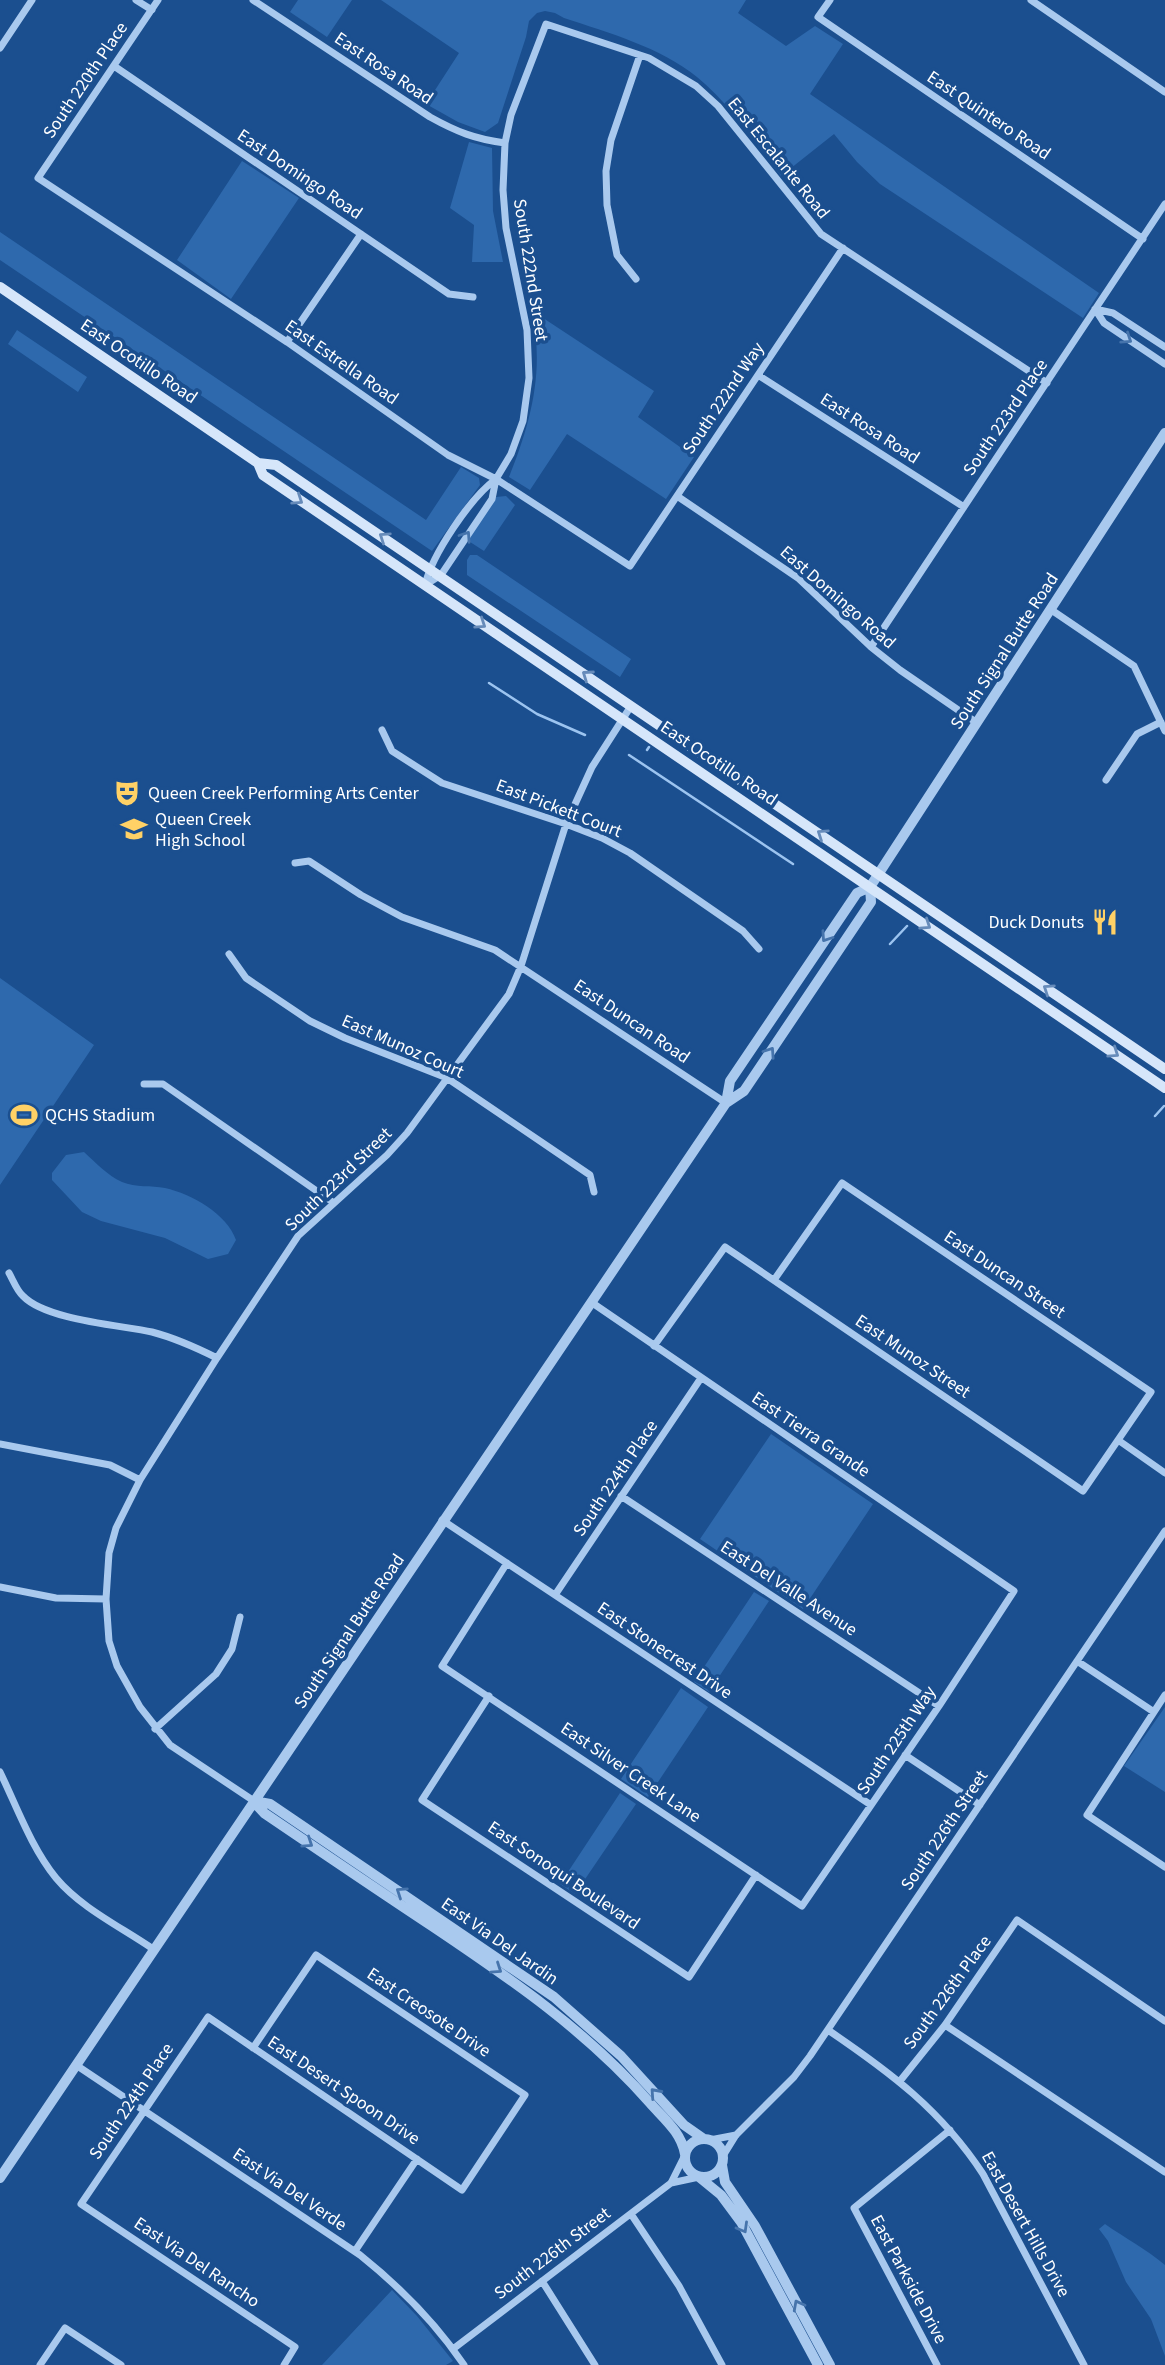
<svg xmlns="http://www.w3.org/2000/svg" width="1165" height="2365" viewBox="0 0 1165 2365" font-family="'Source Sans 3',sans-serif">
<rect width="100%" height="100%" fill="#1b4f8f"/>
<path fill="#2e69ad" d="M298,0H352L327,37L290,12Z
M381,0H746L738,13L786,46L815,26L843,44L810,94L1099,293L1083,318L880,184L857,162L834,134L781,176C755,142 730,104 697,77C660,47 609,33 564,18L555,13L545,11L537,13L529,21L526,37L498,123L485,132L458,122L426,104L459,53Z
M469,142L492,148L493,211L503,262H472L474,225L450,208Z
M242,161L299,198L231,299L177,260Z
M0,232L426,520L461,467L479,478L480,485L432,551L0,260Z
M537,314L654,391L638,417L694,457L666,499L567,434L530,490L509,477C530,425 545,371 532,315Z
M17,330L87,377L78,392L8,344Z
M506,496L515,505L484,551L467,540L496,497Z
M470,555H477L631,659L620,677L467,575V560Z
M0,978L94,1045L0,1185Z
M84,1152C96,1163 107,1175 122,1182C136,1188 151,1185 165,1188C192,1194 227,1214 236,1240L228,1254L208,1259L165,1238L101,1221L82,1212L52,1180V1173L66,1155Z
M771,1434L873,1504L803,1609L700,1539Z
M754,1592L769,1601L709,1692L694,1682Z
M681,1688L708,1707L648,1797L621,1779Z
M1165,1707V1792L1124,1766Z
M620,1793L636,1804L575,1894L560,1884Z
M1105,2224C1125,2238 1146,2249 1165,2265V2356L1151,2319L1126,2282L1108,2241L1099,2229Z
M392,2290L417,2316L453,2361L446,2365H322Z"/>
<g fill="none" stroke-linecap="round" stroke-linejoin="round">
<path stroke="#9cc4f0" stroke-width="2.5" d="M489,683L537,714L585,735
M647,750L649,747
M629,755L793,864
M890,944L907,926
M1155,1116L1164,1106"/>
<path stroke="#a9c9ee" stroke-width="7" d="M136,0L152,10
M158,0L38,178L287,342L448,455L496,479L630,566L843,248
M253,0L430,117C457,132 475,139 505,143
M830,0L818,17L1143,239
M1031,0L1165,92
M0,48L32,0
M114,66L449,294L473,297
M636,279L617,255L607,205L606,171L611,140L640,55
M1095,309L1104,323L1165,364
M1095,309L1113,313L1165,347
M287,342L361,234
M758,375L964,507
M677,496L798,578L871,647L900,670L977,723
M425,585L441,575L492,499L496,479L511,454L523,421L529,378L527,330L506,228L503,190L505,143L511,115L546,24L649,58L696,86L718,106L821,234L1047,383
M425,585C432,555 470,498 496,479
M1050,609L1134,666L1165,731
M871,647L1165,204
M382,730L392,751L442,783L566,824L602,838L630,853L743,931L759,949
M1106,780L1137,734L1161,722
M295,863L309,861L361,895L402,917L495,950L726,1103
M229,954L246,978L310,1021L345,1038L447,1078L590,1175L594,1192
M144,1084H163L334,1203
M9,1273C13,1280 17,1291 23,1296C46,1320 119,1325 152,1332C175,1338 195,1347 217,1358
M654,1346L725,1247C844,1328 963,1410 1083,1491L1151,1392L842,1183L774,1280
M1118,1440L1165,1473
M0,1444L110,1465L140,1480
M621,1496L939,1706
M442,1520L871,1805
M507,1563L442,1666L802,1906L939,1706L1014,1591L591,1302
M0,1587L56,1598L106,1599
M555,1595L701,1378
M1077,1661L1154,1712
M1165,1695L1087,1815L1165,1867
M489,1696L422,1800L689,1977L756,1875
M155,1729L216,1674L232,1649L240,1617
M905,1755L980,1805
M0,1772C17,1807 31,1847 56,1878C81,1908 121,1927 153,1949
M254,1801L170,1745L140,1707L117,1666L109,1641L106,1599L109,1553L116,1528L140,1480L217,1358L298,1236L387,1155L407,1133L509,994L521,966L566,824L592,767L631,706
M945,2025L1165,2172
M828,2030C890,2072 941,2110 983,2174L1084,2365
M253,2048L316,1955L525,2095L462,2190L208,2017L81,2204L295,2347L284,2365
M76,2065L360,2255C400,2287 435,2322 464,2365
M900,2081L945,2025L1017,1920L1165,2021
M710,2140L736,2135
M723,2156L736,2135L794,2077L810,2056L1165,1531
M671,2183L699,2177
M631,2214L679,2286L722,2365
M355,2251L417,2159
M542,2281L595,2365
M453,2349L671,2183L684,2157
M40,2365L65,2328L121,2365
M937,2365L854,2208L950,2130"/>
<path stroke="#a9c9ee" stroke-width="10" d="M726,1103L730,1081L857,893L870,887L1165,433
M254,1801L270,1804L554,1997L621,2056L684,2125L704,2139
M254,1802L264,1813C320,1851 376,1889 432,1926C511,1979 587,2031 650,2103C664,2119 681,2132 685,2154
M685 2158a19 19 0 1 1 38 0a19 19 0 1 1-38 0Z
M722,2165L725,2182L755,2226L830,2365
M699,2177L721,2195L741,2222L818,2365
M0,2178L726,1103L744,1091L871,902L870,887"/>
<path stroke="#d6e6fa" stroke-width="10" d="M0,287L258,463L276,465L1165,1069
M258,463L263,475L1165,1088"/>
</g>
<defs><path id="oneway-chevron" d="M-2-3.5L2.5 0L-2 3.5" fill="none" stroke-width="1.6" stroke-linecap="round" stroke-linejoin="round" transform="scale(1.75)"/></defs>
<g stroke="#4674ac">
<use href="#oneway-chevron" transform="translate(1127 339) rotate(34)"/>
<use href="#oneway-chevron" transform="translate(466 536) rotate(-56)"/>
<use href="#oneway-chevron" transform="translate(826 937) rotate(124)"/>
<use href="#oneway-chevron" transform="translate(770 1052) rotate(-56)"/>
<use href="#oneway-chevron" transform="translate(308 1843) rotate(34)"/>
<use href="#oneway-chevron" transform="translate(401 1892) rotate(-146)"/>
<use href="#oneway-chevron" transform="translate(497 1969) rotate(34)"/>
<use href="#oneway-chevron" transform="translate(655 2093) rotate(-132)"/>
<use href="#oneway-chevron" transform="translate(743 2228) rotate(60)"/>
<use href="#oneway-chevron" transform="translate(798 2305) rotate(-118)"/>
</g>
<g stroke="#668bba">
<use href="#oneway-chevron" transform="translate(298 500) rotate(34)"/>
<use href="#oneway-chevron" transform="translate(384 537) rotate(-146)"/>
<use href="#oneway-chevron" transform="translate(481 624) rotate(34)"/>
<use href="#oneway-chevron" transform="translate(587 675) rotate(-145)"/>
<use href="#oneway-chevron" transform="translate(822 834) rotate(-146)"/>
<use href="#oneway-chevron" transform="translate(926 925) rotate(34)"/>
<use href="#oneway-chevron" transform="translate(1048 989) rotate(-146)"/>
<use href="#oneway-chevron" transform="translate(1114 1053) rotate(34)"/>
</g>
<defs>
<g id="theatre-bare" transform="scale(2.1)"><path d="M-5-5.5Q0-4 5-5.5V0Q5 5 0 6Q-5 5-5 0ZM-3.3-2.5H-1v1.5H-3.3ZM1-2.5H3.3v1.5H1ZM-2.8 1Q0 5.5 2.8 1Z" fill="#ffd166" stroke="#1b4f8f" stroke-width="2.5" paint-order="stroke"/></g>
<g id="school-bare" transform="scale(2.1)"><path d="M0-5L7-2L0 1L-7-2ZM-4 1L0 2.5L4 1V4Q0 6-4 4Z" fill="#ffd166" stroke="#1b4f8f" stroke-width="2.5" paint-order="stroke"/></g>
<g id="restaurant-bare" transform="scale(2.1)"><path d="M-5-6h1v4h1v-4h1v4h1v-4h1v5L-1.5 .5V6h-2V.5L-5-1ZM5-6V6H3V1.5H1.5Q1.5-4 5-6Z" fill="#ffd166" stroke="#1b4f8f" stroke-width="2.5" paint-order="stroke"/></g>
<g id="stadium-bare" transform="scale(2.1)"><path d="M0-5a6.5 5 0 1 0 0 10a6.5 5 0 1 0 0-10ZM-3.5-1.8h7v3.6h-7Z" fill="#ffd166" stroke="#1b4f8f" stroke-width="2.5" paint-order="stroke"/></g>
</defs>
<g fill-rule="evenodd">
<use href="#theatre-bare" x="127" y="793"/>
<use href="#school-bare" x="134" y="829"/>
<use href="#restaurant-bare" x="1105" y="922"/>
<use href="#stadium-bare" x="24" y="1115"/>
</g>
<g text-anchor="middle" stroke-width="7" stroke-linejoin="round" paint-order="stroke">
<g font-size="18" fill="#fff" stroke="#1b4f8f">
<text transform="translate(384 68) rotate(34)" y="6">East Rosa Road</text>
<text transform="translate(85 80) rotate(-56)" y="6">South 220th Place</text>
<text transform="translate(989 115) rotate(34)" y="6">East Quintero Road</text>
<text transform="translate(779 158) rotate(51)" y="6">East Escalante Road</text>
<text transform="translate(300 174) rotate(34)" y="6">East Domingo Road</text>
<text transform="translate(531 270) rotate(81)" y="6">South 222nd Street</text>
<text transform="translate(139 361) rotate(34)" y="6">East Ocotillo Road</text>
<text transform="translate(342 362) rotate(35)" y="6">East Estrella Road</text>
<text transform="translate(723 398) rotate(-56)" y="6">South 222nd Way</text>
<text transform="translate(1005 417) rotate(-56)" y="6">South 223rd Place</text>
<text transform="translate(870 428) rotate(33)" y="6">East Rosa Road</text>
<text transform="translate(838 597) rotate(41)" y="6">East Domingo Road</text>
<text transform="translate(1004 651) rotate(-57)" y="6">South Signal Butte Road</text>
<text transform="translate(719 763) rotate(34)" y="6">East Ocotillo Road</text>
<text transform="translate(559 808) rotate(21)" y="6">East Pickett Court</text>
<text transform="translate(632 1021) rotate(34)" y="6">East Duncan Road</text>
<text transform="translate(403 1046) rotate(24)" y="6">East Munoz Court</text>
<text transform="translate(338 1179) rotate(-44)" y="6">South 223rd Street</text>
<text transform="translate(1005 1274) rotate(34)" y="6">East Duncan Street</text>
<text transform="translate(913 1356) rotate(34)" y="6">East Munoz Street</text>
<text transform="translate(811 1434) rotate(34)" y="6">East Tierra Grande</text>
<text transform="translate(615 1478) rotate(-56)" y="6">South 224th Place</text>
<text transform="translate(789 1588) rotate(33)" y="6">East Del Valle Avenue</text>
<text transform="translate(349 1631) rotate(-56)" y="6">South Signal Butte Road</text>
<text transform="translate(665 1650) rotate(34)" y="6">East Stonecrest Drive</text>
<text transform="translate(896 1740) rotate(-56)" y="6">South 225th Way</text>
<text transform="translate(631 1772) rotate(34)" y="6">East Silver Creek Lane</text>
<text transform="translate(944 1830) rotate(-56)" y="6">South 226th Street</text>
<text transform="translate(564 1875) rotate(34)" y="6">East Sonoqui Boulevard</text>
<text transform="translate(500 1941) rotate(35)" y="6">East Via Del Jardin</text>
<text transform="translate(947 1992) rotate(-54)" y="6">South 226th Place</text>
<text transform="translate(429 2012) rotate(34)" y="6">East Creosote Drive</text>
<text transform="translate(344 2090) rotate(34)" y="6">East Desert Spoon Drive</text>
<text transform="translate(131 2101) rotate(-56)" y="6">South 224th Place</text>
<text transform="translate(290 2189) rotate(34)" y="6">East Via Del Verde</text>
<text transform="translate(1026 2224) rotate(61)" y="6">East Desert Hills Drive</text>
<text transform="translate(552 2253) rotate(-37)" y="6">South 226th Street</text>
<text transform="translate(197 2262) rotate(34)" y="6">East Via Del Rancho</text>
<text transform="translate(909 2279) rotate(62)" y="6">East Parkside Drive</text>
</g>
<g font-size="18" fill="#fff" stroke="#1b4f8f" text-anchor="start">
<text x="148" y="799">Queen Creek Performing Arts Center</text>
<text x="155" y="825">Queen Creek<tspan x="155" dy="21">High School</tspan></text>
<text x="1084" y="928" text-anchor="end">Duck Donuts</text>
<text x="45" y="1121">QCHS Stadium</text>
</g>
</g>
</svg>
